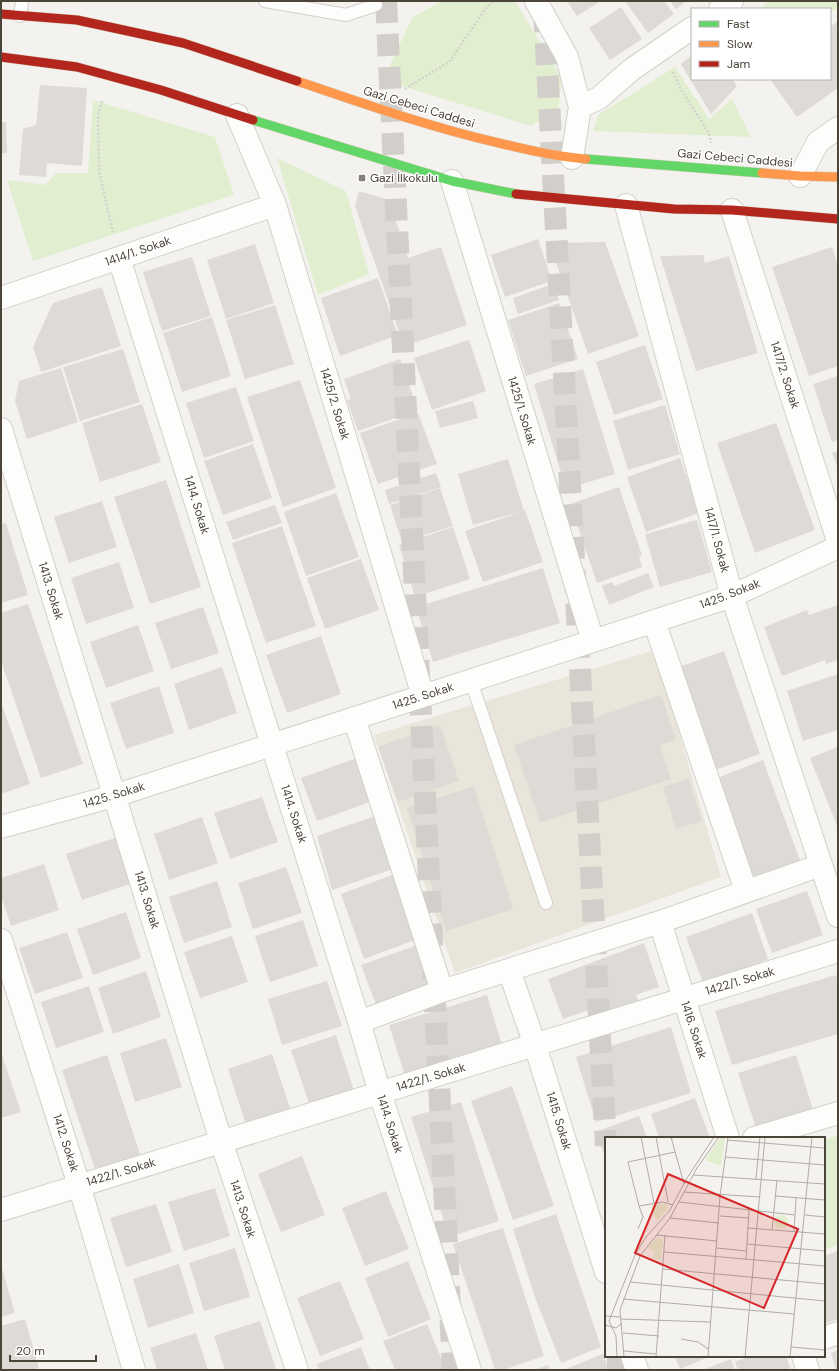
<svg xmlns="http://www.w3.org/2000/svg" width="839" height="1371" viewBox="0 0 839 1371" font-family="'DM Sans',sans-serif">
<rect width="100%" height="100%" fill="#f4f2ee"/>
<path fill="#eae5da" d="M655,650L721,877L455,973L374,735Z"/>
<path fill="#e1eecf" d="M441,1H515L562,79L558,110L531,126L383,80L412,18Z
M770,1H838V7L830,13V9H759Z
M675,67L709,119L732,99L751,137L593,131L598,115Z
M93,100L215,137L234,195L33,261L7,180L45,185L56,173H88Z
M277,158L346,191L369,274L318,295Z
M838,1136V1245L824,1250V1139Z"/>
<path fill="#dedbd6" d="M567,1H601L577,16Z
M625,1H664L674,14L648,33Z
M670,1H687L676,9Z
M621,7L642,39L610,60L589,28Z
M838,21V88L797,117L770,79H830V27Z
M692,55V79H732L737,86L711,114L681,64Z
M40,85L87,88L82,166L47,163L46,177L19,175L23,129L36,125Z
M1,122H6L7,153H1Z
M359,191L389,200L408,258L441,247L467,325L404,346L355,206Z
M538,239L552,281L505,297L491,255Z
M605,242L639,336L588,354L549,243Z
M255,244L274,303L226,319L207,260Z
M832,247L838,266V366L809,376L772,267Z
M703,255L705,263L729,256L758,353L696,371L660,256Z
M192,257L211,316L162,331L143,272Z
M378,278L398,335L340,356L321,298Z
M553,284L559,300L518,314L513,298Z
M102,287L121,346L41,372L33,347L53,303Z
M559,303L578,359L526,376L508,320Z
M275,305L294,364L245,379L226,320Z
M212,317L231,376L182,392L163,333Z
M469,340L486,391L432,410L414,358Z
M645,345L663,399L614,415L596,362Z
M123,349L140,402L80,421L63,367Z
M400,359L418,410L358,431L347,400L351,399L344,379Z
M61,368L78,422L27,439L15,401L19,381Z
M583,369L615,474L566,489L534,384Z
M838,376V440L832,442L813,384Z
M300,380L336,488L283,507L247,397Z
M236,387L254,441L204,458L186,403Z
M473,401L478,418L440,428L435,411Z
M142,404L161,462L100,482L82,423Z
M665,405L680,454L628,470L613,421Z
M418,413L437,464L378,484L360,433Z
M776,423L815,530L755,553L717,443Z
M253,444L272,498L223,515L204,461Z
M838,451V469L832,453Z
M680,458L699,513L646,532L627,477Z
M508,459L524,511L525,510L543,562L483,582L465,531L520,512L473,525L458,474Z
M436,473L441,487L389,504L385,490Z
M166,480L201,587L150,604L114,497Z
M619,487L642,555L639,556L642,567L597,583L570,504Z
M440,488L453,526L402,542L390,505Z
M336,493L359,557L306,576L284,512Z
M102,501L117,547L69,563L54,517Z
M275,505L282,523L233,540L226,522Z
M697,520L712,572L660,587L645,534Z
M6,523L28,595L1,603V524Z
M282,526L316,626L266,643L232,543Z
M453,527L470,579L415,597L399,545Z
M361,559L379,610L325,629L307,578Z
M119,562L134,608L86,624L71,578Z
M543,568L560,623L433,662L416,607Z
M648,573L654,587L609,605L602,586L612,582L614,586Z
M28,604L83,764L41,778L1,661V613Z
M838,605V660L826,664L825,660L782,676L764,627L807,610L809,615Z
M203,607L219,653L171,669L155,623Z
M138,625L154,671L106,688L90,642Z
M321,636L341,694L287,713L266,655Z
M724,651L760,754L715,770L679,667Z
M222,667L237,713L189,730L174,684Z
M838,674V730L803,741L787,691Z
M159,686L174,733L126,749L110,703Z
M661,695L676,740L660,745L671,779L540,823L514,745Z
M1,702L30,784L1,794Z
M440,725L459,781L398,802L378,747Z
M838,747V828L810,758Z
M357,758L373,801L317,821L301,778Z
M763,760L801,863L755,880L717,778Z
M689,779L702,821L676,829L663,787Z
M474,786L513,909L446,931L407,808Z
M262,797L278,842L230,859L214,813Z
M378,815L396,868L332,890L317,836Z
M202,817L218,863L169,880L154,834Z
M115,838L130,884L82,900L66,854Z
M44,864L59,910L11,926L1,896V878Z
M286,867L302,913L253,929L238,883Z
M400,872L423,937L364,959L341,894Z
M217,881L232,927L184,943L169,897Z
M807,891L823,935L772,953L756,909Z
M126,912L141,958L93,975L77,929Z
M752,913L768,959L703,983L686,937Z
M303,920L318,966L270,982L255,936Z
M67,932L83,978L35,994L19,948Z
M232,936L248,982L200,998L184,952Z
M423,943L439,988L378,1010L361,965Z
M644,943L659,987L636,995L640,1004L599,1019L595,1008L563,1019L548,979Z
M146,971L161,1017L113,1034L98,988Z
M836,975L838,982V1034L732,1065L715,1011Z
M327,981L342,1026L282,1045L268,999Z
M89,986L104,1032L56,1048L41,1002Z
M487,995L503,1049L406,1079L389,1025Z
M671,1027L691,1093L596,1122L576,1057Z
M336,1035L355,1094L311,1109L291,1050Z
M166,1038L182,1087L135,1102L120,1053Z
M1,1052L21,1112L1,1118Z
M272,1054L292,1114L247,1128L228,1069Z
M107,1055L141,1157L96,1172L62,1070Z
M796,1055L813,1110L756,1128L738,1073Z
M512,1086L554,1206L513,1220L471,1101Z
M695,1098L710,1138H659L651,1114Z
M461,1102L499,1221L449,1237L411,1117Z
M639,1116L647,1138H606V1159L595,1132Z
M302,1156L325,1215L281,1232L258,1174Z
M215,1188L230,1236L184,1251L168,1202Z
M386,1191L409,1249L365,1266L342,1208Z
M156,1204L172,1252L126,1267L110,1218Z
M556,1214L601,1347L561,1363L536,1300L513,1229Z
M503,1228L544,1356L503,1370H495L453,1244Z
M235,1248L250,1297L204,1311L189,1263Z
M838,1251V1319L824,1324V1256Z
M408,1261L431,1319L388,1337L365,1278Z
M179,1264L194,1313L148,1328L133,1279Z
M1,1265L15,1313L1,1317Z
M340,1281L364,1339L320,1356L297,1298Z
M25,1319L39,1368L33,1370H1V1326Z
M260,1321L276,1369L225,1370L214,1336Z
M427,1324L446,1370H395L383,1341Z
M196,1333L208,1370H157L150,1348Z
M361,1347L370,1370H319L317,1364Z
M838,1350V1370H836L831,1353Z
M603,1354L609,1370H563Z
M674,1356H711L680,1369Z
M750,1356H786L791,1370H738L735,1362Z
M731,1359L735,1370H702Z
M548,1365L550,1370H533Z"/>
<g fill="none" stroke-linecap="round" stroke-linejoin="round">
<path stroke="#d2cfca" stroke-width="22" stroke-dasharray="22 11" stroke-linecap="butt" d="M386,1L453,1370
M544,10L606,1146
M618,1356V1370"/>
<g stroke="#d2d0cb" stroke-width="14">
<path id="lane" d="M265,1L346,15L376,5L373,1
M20,16L22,1
M471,681L546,903"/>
</g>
<g stroke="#d2d0cb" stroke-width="24">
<path id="street" d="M536,1L567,57L580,107L572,158
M720,9L732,1
M580,107L599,98L631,70L692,28
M237,115L275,205L423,696
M800,176L818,142L838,128
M452,181L593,641
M626,205L732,596L838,916
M732,210L838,541
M119,258L359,1022L380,1093L470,1370
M1,298L275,205
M1,429L221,1141L297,1370
M654,621L746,891
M354,718L442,991
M1,827L114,796L732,596L838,547
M660,922L728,1138
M1,940L79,1185L134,1370
M509,970L535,1045L606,1272
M359,1022L442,991L660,922L821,865
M754,1138L838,1113
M1,1210L838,951
M824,1338L838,1333
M632,1356L637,1370
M803,1356L808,1370"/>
</g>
<g stroke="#d6cebb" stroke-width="10">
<path id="fast" d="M253,120L452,181L516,194
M586,159L762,173"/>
</g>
<g stroke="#d6cebb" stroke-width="10">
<path id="slow" d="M297,81C364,104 430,127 499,143C527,150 557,157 586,159
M762,173L800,176L838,177"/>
</g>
<g stroke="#d6cebb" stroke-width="10">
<path id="jam" d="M1,14L77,20L183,43L297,81
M1,57L77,67L161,90L253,120
M516,194L674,209L732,210L838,219"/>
</g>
<path stroke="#d3d2cc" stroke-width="2.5" stroke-dasharray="2 2" stroke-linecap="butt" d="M673,72L680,88L709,133L711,143
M405,89L450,61L486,8L494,1
M102,101L98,115L99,171L113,232"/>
<use href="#lane" stroke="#fdfdfc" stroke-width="12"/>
<use href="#street" stroke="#fdfdfc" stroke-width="22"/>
<use href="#fast" stroke="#63d668" stroke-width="9"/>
<use href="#slow" stroke="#ff974d" stroke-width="9"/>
<use href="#jam" stroke="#b3261e" stroke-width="9"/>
</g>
<rect fill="#868178" stroke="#fff" stroke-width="1.5" x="358" y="174" width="8" height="8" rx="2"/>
<g text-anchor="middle" stroke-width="3" stroke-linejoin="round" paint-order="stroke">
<g font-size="12" fill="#4b4439" stroke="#fff">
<text transform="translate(419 107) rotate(17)" y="4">Gazi Cebeci Caddesi</text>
<text transform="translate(735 158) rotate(5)" y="4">Gazi Cebeci Caddesi</text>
<text transform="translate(138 251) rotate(-19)" y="4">1414/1. Sokak</text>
<text transform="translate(785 375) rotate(72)" y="4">1417/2. Sokak</text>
<text transform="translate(335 404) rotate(73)" y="4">1425/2. Sokak</text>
<text transform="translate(522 411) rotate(73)" y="4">1425/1. Sokak</text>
<text transform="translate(197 505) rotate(73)" y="4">1414. Sokak</text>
<text transform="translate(717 540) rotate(75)" y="4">1417/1. Sokak</text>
<text transform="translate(51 591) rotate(73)" y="4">1413. Sokak</text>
<text transform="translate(730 594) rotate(-21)" y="4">1425. Sokak</text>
<text transform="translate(423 696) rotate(-18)" y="4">1425. Sokak</text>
<text transform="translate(114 795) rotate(-17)" y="4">1425. Sokak</text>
<text transform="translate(294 814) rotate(72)" y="4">1414. Sokak</text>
<text transform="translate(147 900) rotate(73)" y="4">1413. Sokak</text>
<text transform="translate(740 981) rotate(-17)" y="4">1422/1. Sokak</text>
<text transform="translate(694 1030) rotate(72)" y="4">1416. Sokak</text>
<text transform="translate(431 1077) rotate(-17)" y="4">1422/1. Sokak</text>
<text transform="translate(559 1121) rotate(73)" y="4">1415. Sokak</text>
<text transform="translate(390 1124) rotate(72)" y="4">1414. Sokak</text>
<text transform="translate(66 1143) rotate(72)" y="4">1412. Sokak</text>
<text transform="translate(121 1172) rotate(-17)" y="4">1422/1. Sokak</text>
<text transform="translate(243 1209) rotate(72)" y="4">1413. Sokak</text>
</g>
<g font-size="12" fill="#4b4439" stroke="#fff" text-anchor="start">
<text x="370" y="182">Gazi İlkokulu</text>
</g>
</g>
<g transform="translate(605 1137)">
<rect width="220" height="220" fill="#f4f2ee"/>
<path d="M116,0H120L116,29L100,23ZM60,66L63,71L53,83L48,78L47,68ZM169 85a7 7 0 1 1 14 0a7 7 0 1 1-14 0ZM51,101L58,102L56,123L47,122L50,115L43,111Z" fill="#e1eecf"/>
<path fill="none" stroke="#b0aca6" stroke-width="1" d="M36,0L49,66M51,0L63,65M66,0L79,47M122,3L220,11M120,20L220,28M88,38L220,47M151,42L155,0M79,55L155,60M170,59L220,63M74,65L190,78M68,68L58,65L34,69L23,25L70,15M200,78L220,80M115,79L144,81M65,81L114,86M143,91L220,97M33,92L38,80L34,69M167,93L172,43M189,94L191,61M51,98L112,104M142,107L220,114M112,111L141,114M59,115L220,129M141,123L144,73M58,132L220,147M25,145L220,164M18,162L189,177M0,179L15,180M16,182L105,185M0,188L11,191L17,186M18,196L54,199M76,202L93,205L103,212M186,210L220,213M19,214L51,217M12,220L11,199L4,184L30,118L41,100L65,73L82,41L109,0M19,220L15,173L35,119L65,81L92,31L114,0M51,220L60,98M103,220L115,59L123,0M140,220L160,0M185,220L207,0"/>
<path fill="#d62828" fill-opacity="0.15" stroke="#d62828" stroke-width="2" d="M63,37L193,92L159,171L30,116Z"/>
<rect width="220" height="220" fill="none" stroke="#4b4439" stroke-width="2"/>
</g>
<rect width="839" height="1371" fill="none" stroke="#4b4439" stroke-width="4"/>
<rect x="691" y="8" width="140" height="72" fill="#ffffff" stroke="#b7b4b0"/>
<rect x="699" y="21" width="20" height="6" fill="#63d668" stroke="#b7b4b0"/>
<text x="727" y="28" font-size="12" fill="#4b4439">Fast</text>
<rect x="699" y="41" width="20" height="6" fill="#ff974d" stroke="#b7b4b0"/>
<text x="727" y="48" font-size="12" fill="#4b4439">Slow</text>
<rect x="699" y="61" width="20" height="6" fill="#b3261e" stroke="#b7b4b0"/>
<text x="727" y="68" font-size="12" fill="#4b4439">Jam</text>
<path d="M10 1355v6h86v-6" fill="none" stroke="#4b4439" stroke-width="2"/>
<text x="16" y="1355" font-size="12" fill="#4b4439" stroke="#ffffff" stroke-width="3" paint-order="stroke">20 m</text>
</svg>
